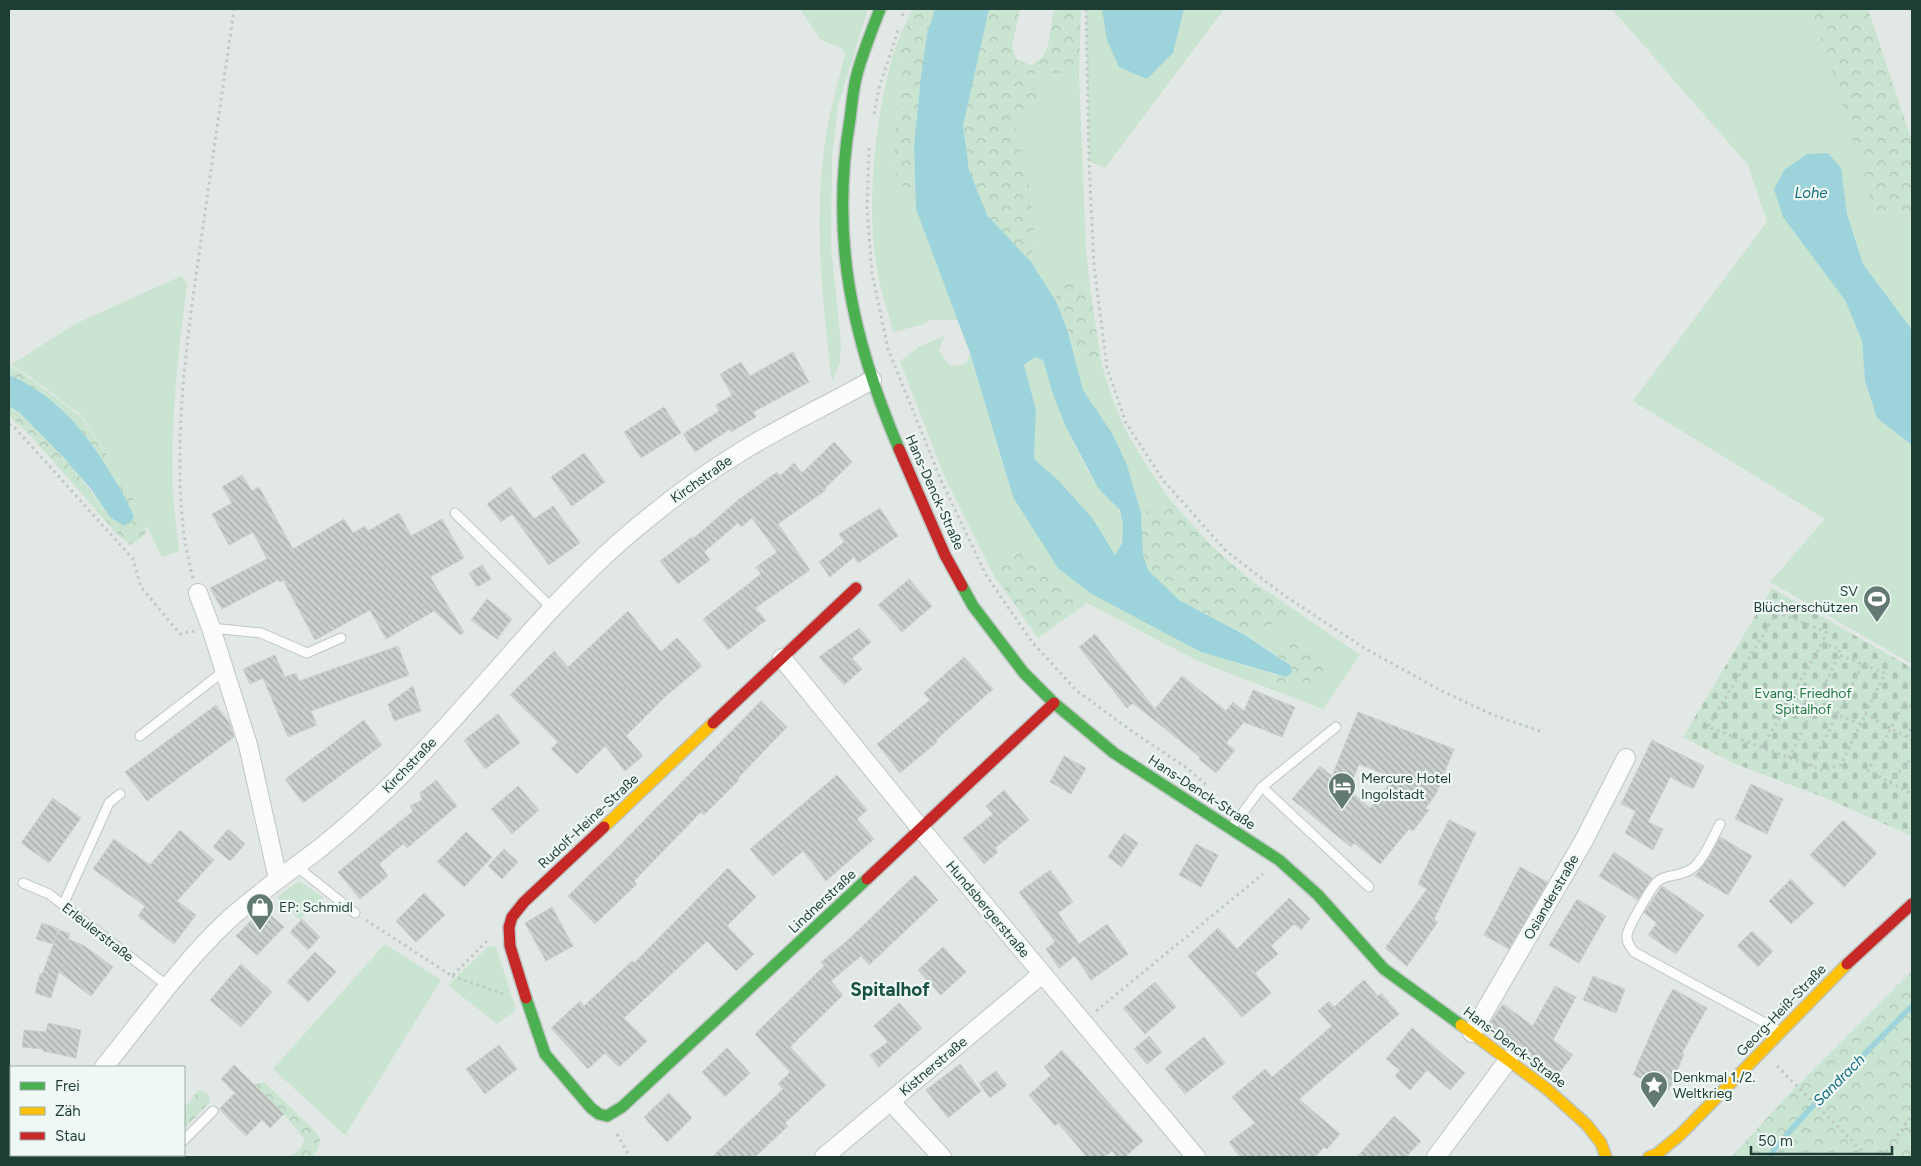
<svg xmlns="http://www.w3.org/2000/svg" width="1921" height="1166" viewBox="0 0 1921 1166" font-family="Figtree,sans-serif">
<defs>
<pattern id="forest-crowns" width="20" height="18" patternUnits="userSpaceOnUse" patternTransform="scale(1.25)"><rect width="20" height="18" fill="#c9e4d1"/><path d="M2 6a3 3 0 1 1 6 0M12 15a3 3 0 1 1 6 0" fill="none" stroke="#acc4b4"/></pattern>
<pattern id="cemetery-stones" width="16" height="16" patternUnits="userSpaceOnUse" patternTransform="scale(1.25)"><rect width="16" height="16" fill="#c9e4d1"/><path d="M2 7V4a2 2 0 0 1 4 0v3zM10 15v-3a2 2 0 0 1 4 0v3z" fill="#acc4b4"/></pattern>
<pattern id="building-back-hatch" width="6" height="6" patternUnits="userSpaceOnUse" patternTransform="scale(1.25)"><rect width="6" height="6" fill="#c9d0cd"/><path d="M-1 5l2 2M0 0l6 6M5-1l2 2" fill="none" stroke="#a3aaa7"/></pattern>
</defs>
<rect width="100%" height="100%" fill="#e2e8e5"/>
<path fill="#c9e4d1" d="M800,9H868L838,106L832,156L831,246L841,345L840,361L832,382C823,305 814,228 824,150C828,117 837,86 845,54L841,48L821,40Z
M912,9H913L902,39L893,169L916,209L958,320H930L921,325L893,332C889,315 883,297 879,280C865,214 874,127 891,62C896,44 904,26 912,9Z
M1086,9H1224L1105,168L1089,161Z
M1612,9H1810L1830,64L1909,221L1912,218V330L1863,264L1847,214L1841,168L1828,153L1806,154L1785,169L1818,261L1845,300L1862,341L1865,381L1877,418L1912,445V664L1770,582L1825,519L1633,401L1767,222L1748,165Z
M1025,73H1079L1086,250L1091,296L1082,283L1054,290L1056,301L1031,262L1034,223L1026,164L1015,136L1017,119L1030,105L1041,96L1039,88Z
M181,276L187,284C178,354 170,423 173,494C174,513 177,532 179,551L162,557L123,479L81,415L25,373L11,365L75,324Z
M1068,332L1088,366L1102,365C1108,385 1114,405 1123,424C1136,452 1154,476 1171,501L1141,513L1127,465L1112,433L1083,390Z
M944,336L939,351L949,365L959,366L967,362L970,353L1013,498L1201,652L1260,670L1279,685L1303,691L1324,680L1290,642L1269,650L1246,635L1299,613L1360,655L1323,709L1200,662L1087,603L1069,598L1026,546L992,572L945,478L900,361L919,347Z
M1035,357L1043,360C1056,404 1073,447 1097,486C1103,495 1116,502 1120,512C1126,527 1123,542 1115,555L1093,519L1057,479L1034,459L1036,410L1024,365Z
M299,881L323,897L300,920L277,897Z
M385,944L441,980L345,1135L273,1069Z
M489,946L496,947L516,1010L497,1024L448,985Z"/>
<path fill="url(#forest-crowns)" d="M913,9H935L927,34L914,146L916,209L893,169L902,39Z
M989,9H1020L1012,47L1017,60L1032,65L1043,57L1048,46L1054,9H1081L1079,73H1026L1039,88L1041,96L1030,105L1017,119L1015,135L1026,164L1034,223L1031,262L987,215L969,170L963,126Z
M1810,9H1868L1912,141V218L1909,221L1874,210L1830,64Z
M1069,281L1081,283L1091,296L1102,365L1088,366C1073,342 1059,318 1054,290Z
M9,366L24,374L80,416L123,479L146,525L145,535L130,545L117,534L31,436L9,416V406C22,414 32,425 43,437C68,462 90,488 110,517L134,518C129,502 120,489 111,474C87,433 55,394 9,375Z
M1171,501L1211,545L1249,579L1299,613L1246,635L1179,600L1148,570L1143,554L1141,513Z
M1026,546L1069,598L1087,603L1038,638L992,572Z
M1289,642L1314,652L1324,665V680L1303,691L1279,685L1260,670L1277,676L1290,665L1269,650Z
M1912,971V1157H1731L1790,1093Z
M264,1082L314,1130L320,1139L318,1150L311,1157H290L300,1149L305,1140L284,1114L254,1085Z
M199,1090L205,1092L210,1097L209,1103L184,1129V1108Z"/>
<path fill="url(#cemetery-stones)" d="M1772,588L1912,668V836L1828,799L1733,763L1683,737Z"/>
<path fill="#9dd3db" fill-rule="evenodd" d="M935,9H989L963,126L969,170L987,215L1031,262L1056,301L1068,332L1083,390L1112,433L1127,465L1141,513L1143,554L1148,570L1179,600L1245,635L1290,665L1292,672L1286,677L1201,652L1090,593L1058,568L1013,497L970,353L916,209L914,146L921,77L927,34ZM1035,357L1043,360L1053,394L1066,427L1098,488L1120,510L1123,525L1122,543L1115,555L1093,519L1057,479L1034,459L1036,410L1024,365Z
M1102,9H1184L1173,53L1147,79L1119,67L1107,40Z
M1828,153L1841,168L1847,214L1863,264L1912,330V445L1877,418L1865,381L1862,341L1845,300L1783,217L1774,189L1785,169L1807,154Z
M9,375C55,394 87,433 111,474C120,489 129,502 134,518L124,526L110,517L91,489L63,457L20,413L9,406Z"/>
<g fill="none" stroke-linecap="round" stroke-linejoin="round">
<path stroke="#9dd3db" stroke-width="5.5" d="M1769,1157L1776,1147L1808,1111L1912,1006"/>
</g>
<path fill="url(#building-back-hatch)" stroke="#cad1ce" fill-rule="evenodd" d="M793,352L809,382L753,412L756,417L731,432L730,429L695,452L683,434L719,411L716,405L732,395L720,374L741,362L750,376Z
M664,407L681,433L641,458L624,432Z
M834,442L852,462L825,488L826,490L778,524L810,570L755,608L766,620L728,650L703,619L761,574L756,567L777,552L752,518L741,527L738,523L704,552L710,560L678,584L660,561L692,537L694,538L738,500L777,472L780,476L794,463L802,473Z
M584,453L605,482L572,506L551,477Z
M242,475L252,491L259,487L293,549L344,519L353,533L365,526L368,531L399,513L411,536L442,519L464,558L430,577L464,632L460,635L434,611L386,639L370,610L315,640L283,580L280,582L278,580L222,609L210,588L267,559L253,532L229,545L212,514L232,503L222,487Z
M510,487L534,519L553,506L580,543L549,565L512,514L501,522L487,504Z
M880,508L898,536L858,563L854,557L830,577L819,562L844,542L839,534Z
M482,565L491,579L477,587L469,573Z
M909,579L932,606L902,632L878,605Z
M487,599L512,619L497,639L471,620Z
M628,611L661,652L677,638L702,666L667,695L626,736L643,756L625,771L605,746L577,774L551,749L558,742L510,695L554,651L568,667Z
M859,628L871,642L852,658L862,669L844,685L819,657Z
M1095,634L1155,709L1182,676L1226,711L1233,702L1244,711L1253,690L1295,707L1282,737L1244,722L1226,743L1235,750L1216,773L1199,759L1200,757L1133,703L1127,708L1079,647Z
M398,646L409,675L311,711L317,725L288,737L263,678L250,684L243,669L275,655L285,677L296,673L299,681Z
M964,657L993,689L936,740L937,742L900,773L877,744L930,700L924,693Z
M413,686L421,711L394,721L388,704Z
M761,701L787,727L738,778L739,780L704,815L701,812L634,881L637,884L595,924L568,896L619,846Z
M216,705L230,724L234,737L147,801L125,772Z
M1358,712L1454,749L1436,794L1425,809L1429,810L1413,831L1409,829L1380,864L1354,843L1351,847L1292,799L1320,766L1332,776ZM1359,764L1394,778L1370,808L1349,790Z
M498,714L520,743L485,769L464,740Z
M364,720L382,745L303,803L285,779Z
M1652,740L1704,766L1693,789L1670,777L1648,822L1663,829L1653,850L1625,833L1636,811L1621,804Z
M1064,756L1086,768L1071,794L1050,782Z
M837,775L867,810L857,819L874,839L826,881L803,851L773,876L750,849Z
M436,780L457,806L407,848L403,844L379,864L388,876L360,899L338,872L413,811L410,806L422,800L420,793Z
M1751,784L1783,799L1767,834L1735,819Z
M518,786L539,810L512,834L491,809Z
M1004,790L1029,820L995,848L998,852L984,864L963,838L993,814L986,806Z
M53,798L81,818L49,863L21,843Z
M1449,820L1476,833L1434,919L1438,922L1407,966L1385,948L1427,889L1418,884Z
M1843,820L1877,853L1844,887L1810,855Z
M228,829L245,844L230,861L213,847Z
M180,830L214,860L177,901L196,915L174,944L138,916L145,906L93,869L114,839L150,865Z
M466,832L492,857L464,887L437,862Z
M1124,833L1138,843L1122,867L1108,857Z
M1720,837L1752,856L1728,895L1695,876L1709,858Z
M1196,844L1218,855L1201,887L1179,875Z
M504,849L518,862L502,879L488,866Z
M1614,852L1652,878L1638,900L1599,876Z
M1520,867L1548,882L1509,949L1484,935Z
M728,868L756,897L727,926L754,954L736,971L707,941L624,1018L647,1041L619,1067L605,1053L588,1069L551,1028L580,1001L584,1006L632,961L634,963Z
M1050,870L1073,902L1058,913L1079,944L1107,924L1128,954L1091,980L1075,956L1059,968L1046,949L1055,942L1019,892Z
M915,875L938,900L869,965L861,956L831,981L843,995L790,1047L826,1085L785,1123L788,1126L755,1157H712L783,1089L778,1084L790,1072L755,1034L824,966L821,962L847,941Z
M1791,879L1814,903L1791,924L1769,901Z
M1662,886L1704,915L1676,954L1648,935L1657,923L1644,913Z
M424,893L445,915L416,942L396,921Z
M1289,898L1310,919L1301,930L1294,924L1271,946L1278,954L1255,973L1271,993L1242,1017L1188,956L1218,928L1237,949Z
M1577,899L1606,916L1579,963L1549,945Z
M552,907L573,946L546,961L525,923Z
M263,908L284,927L257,955L236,936Z
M302,919L320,937L308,950L290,932Z
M42,923L59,929L53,944L36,939Z
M59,930L70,934L68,939L83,945L113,967L91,996L59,972L51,998L35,993L40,974H42Z
M1752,931L1773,951L1758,967L1737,946Z
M943,947L966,972L941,995L918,970Z
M315,952L336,972L308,1002L287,982Z
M241,964L272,992L241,1027L210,1000Z
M1593,976L1625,989L1616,1013L1583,1000Z
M1364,980L1378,996L1381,993L1399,1014L1299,1099L1340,1134L1327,1149L1324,1147L1315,1157H1240L1229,1142L1255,1123L1232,1097L1265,1069L1272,1077L1332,1026L1318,1011L1329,1001L1334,1007Z
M1155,982L1176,1007L1145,1034L1123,1008Z
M1555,986L1576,997L1553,1040L1573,1055L1556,1077L1488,1026L1503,1004L1533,1026Z
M1673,989L1707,1008L1682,1053L1684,1054L1669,1090L1633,1075L1658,1017Z
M899,1003L922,1028L879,1067L870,1055L888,1042L874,1026Z
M48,1023L81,1030L76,1058L43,1051V1049L22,1047L24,1030L46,1032Z
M1412,1028L1465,1073L1450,1090L1427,1070L1410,1090L1395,1076L1400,1070L1386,1059Z
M1149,1036L1162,1052L1147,1064L1134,1049Z
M1204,1037L1225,1063L1185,1094L1165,1068Z
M499,1045L517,1069L485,1094L466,1069Z
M727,1048L750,1073L725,1097L702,1072Z
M1062,1050L1143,1141L1125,1157H1117L1112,1151L1105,1157H1087L1058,1123L1055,1126L1029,1095L1051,1075L1044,1067Z
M960,1064L981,1091L948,1118L926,1090Z
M234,1065L284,1114L270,1128L262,1120L246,1136L219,1109L235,1093L221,1079Z
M996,1071L1007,1085L990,1098L979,1083Z
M669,1093L692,1118L667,1142L644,1117Z
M1394,1116L1421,1141L1406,1157H1357Z"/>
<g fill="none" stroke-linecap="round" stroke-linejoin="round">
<g stroke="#bfc5c2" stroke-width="11">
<path id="lane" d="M455,513L553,609
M211,628L261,633L307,653L341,638
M140,736L224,671
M1262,787L1369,887
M1720,824C1713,837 1707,853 1697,864C1684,878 1669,873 1658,881C1652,886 1628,927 1627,935C1626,942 1630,946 1634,952L1778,1030
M1231,828L1262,787L1336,727
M296,866L355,913
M23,883L49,894L169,987
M63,905L109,803L120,794
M184,1140L213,1111
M71,1155L74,1157
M166,1157L169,1155"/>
</g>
<g stroke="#bfc5c2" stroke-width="20">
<path id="street" d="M198,593L211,628L248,745L278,879
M782,658L921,829L1196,1157
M1472,1033L1583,842L1626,758
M104,1067C143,1019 180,966 225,923C254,896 287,873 319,849C346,827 372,804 397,779C474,702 540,612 622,540C659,508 698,478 739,453C782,426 828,405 872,380
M891,1102L942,1157
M16,1157L18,1155
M824,1157L1042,974
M1436,1157L1509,1059"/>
</g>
<g stroke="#bdc6c3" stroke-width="14">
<path id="fast" d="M880,9C872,30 863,52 857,74C853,88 852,104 850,119C830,238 852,339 899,449
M962,586L973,606L1024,673L1054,703L1114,753L1279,860L1318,895L1384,969L1461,1025
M526,998L545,1054L591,1108L599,1114L607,1116L622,1107L867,879"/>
</g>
<g stroke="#bdc6c3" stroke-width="14">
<path id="slow" d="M604,827L713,723
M1461,1025L1547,1089L1587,1125L1601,1143L1606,1157
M1649,1157L1657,1154L1681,1134L1847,964"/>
</g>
<g stroke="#bdc6c3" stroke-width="14">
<path id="jam" d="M899,449L945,555L962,586
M713,723L856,588
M867,879L1054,703
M1847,964L1912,904
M526,998L510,946L509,927L512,917L524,902L604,827"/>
</g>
<path stroke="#bfc9c6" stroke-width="3" stroke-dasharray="2.5 4" stroke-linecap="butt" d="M1086,9L1089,161L1094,265L1107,368L1126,423L1163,480L1226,551L1285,596L1366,649L1440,690L1493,715L1540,731
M902,16L905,9
M874,114L879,88L899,27
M869,148L867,209L872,273L888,349L941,480L986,575L1032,642L1076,690L1133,732L1187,768L1209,787
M9,424L15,428L133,559L141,587L180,634L194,631
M193,578C184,546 181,514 180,481C178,402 189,325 200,248C211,168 223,88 234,9
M1777,612L1826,632L1822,643L1840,649L1839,655L1885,673L1841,765L1822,770L1708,727Z
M1792,696L1860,724
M1912,707L1904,703L1868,771L1912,794
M1865,714L1912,740
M1907,737L1912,726
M1762,748L1822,643
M1789,758L1839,655
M1811,766L1863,664
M1890,782L1912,758
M366,920L452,976L487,941
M452,976L503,994
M1096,1011L1263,874
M1777,1066L1868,1157
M617,1134L630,1157
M1882,1157L1912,1115"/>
<use href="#lane" stroke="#fbfcfb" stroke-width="9"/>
<use href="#street" stroke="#fbfcfb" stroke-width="18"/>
<use href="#fast" stroke="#4caf50" stroke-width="11"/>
<use href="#slow" stroke="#ffc107" stroke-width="11"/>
<use href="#jam" stroke="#c62828" stroke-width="11"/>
</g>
<defs>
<g id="stadium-pin" transform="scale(1.4375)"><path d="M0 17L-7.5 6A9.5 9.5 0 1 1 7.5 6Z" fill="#637973" stroke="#eff8f4"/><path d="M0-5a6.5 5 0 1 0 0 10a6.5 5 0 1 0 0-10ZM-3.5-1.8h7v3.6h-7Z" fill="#fff"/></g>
<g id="hotel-pin" transform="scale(1.4375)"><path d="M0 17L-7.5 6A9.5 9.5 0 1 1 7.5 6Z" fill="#637973" stroke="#eff8f4"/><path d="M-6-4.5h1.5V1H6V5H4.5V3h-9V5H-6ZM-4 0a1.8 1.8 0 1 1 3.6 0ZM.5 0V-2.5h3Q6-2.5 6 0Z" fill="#fff"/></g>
<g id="shop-pin" transform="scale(1.4375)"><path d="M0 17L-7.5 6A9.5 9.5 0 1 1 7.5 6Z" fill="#637973" stroke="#eff8f4"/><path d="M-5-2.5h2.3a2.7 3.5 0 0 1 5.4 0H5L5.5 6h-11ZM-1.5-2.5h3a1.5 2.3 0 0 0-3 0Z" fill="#fff"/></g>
<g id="sight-pin" transform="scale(1.4375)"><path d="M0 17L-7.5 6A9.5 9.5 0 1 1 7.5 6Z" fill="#637973" stroke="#eff8f4"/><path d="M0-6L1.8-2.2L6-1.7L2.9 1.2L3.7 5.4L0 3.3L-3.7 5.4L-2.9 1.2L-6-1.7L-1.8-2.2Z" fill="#fff"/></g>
</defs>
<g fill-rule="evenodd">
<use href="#stadium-pin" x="1877" y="599"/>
<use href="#hotel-pin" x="1342" y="786"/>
<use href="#shop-pin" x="260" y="907"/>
<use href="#sight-pin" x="1654" y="1085"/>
</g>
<g text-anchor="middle" stroke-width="4.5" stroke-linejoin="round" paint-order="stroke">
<g font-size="14" fill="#1e3d35" stroke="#eff8f4">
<text transform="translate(701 479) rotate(-35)" y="5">Kirchstraße</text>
<text transform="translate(935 492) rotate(66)" y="5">Hans-Denck-Straße</text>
<text transform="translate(409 765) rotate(-46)" y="5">Kirchstraße</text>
<text transform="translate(1202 792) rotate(33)" y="5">Hans-Denck-Straße</text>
<text transform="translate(588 821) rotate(-43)" y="5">Rudolf-Heine-Straße</text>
<text transform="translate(1551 897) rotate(-60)" y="5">Osianderstraße</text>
<text transform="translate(822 901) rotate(-43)" y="5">Lindnerstraße</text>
<text transform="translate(988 909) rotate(50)" y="5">Hundsbergerstraße</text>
<text transform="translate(98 932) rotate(38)" y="5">Erleulerstraße</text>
<text transform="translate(1781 1010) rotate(-46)" y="5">Georg-Heiß-Straße</text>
<text transform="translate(1515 1047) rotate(37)" y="5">Hans-Denck-Straße</text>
<text transform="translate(933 1066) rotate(-40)" y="5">Kistnerstraße</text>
</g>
<g font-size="14" fill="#1e3d35" stroke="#eff8f4" text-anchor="start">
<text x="1858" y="596" text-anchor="end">SV<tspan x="1858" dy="16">Blücherschützen</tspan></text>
<text x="1361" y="783">Mercure Hotel<tspan x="1361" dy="16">Ingolstadt</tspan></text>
<text x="279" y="912">EP: Schmidl</text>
<text x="1673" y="1082">Denkmal 1./2.<tspan x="1673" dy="16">Weltkrieg</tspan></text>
</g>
<g font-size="14" fill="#247844" stroke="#eff8f4">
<text x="1803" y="698">Evang. Friedhof<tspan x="1803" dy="16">Spitalhof</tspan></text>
</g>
<g font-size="15" font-style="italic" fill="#126d7f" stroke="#eff8f4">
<text x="1811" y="198">Lohe</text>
<text transform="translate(1839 1080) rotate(-45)" y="5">Sandrach</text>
</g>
<g font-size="19" font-weight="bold" fill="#185143" stroke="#eff8f4">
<text x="890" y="996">Spitalhof</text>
</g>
</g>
<rect width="1921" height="1166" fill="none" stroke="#1e3d35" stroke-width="20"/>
<rect x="10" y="1066" width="175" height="90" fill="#eff8f4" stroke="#9bada8"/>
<rect x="20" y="1082" width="25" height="8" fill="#4caf50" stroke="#9bada8"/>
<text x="55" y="1091" font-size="15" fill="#1e3d35">Frei</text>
<rect x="20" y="1107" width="25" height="8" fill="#ffc107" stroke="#9bada8"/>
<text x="55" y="1116" font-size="15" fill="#1e3d35">Zäh</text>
<rect x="20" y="1132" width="25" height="8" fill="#c62828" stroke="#9bada8"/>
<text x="55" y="1141" font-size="15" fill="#1e3d35">Stau</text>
<path d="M1751 1146v8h141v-8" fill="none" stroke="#1e3d35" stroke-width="2.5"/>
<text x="1758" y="1146" font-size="15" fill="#1e3d35" stroke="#eff8f4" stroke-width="4" paint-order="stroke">50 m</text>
</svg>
